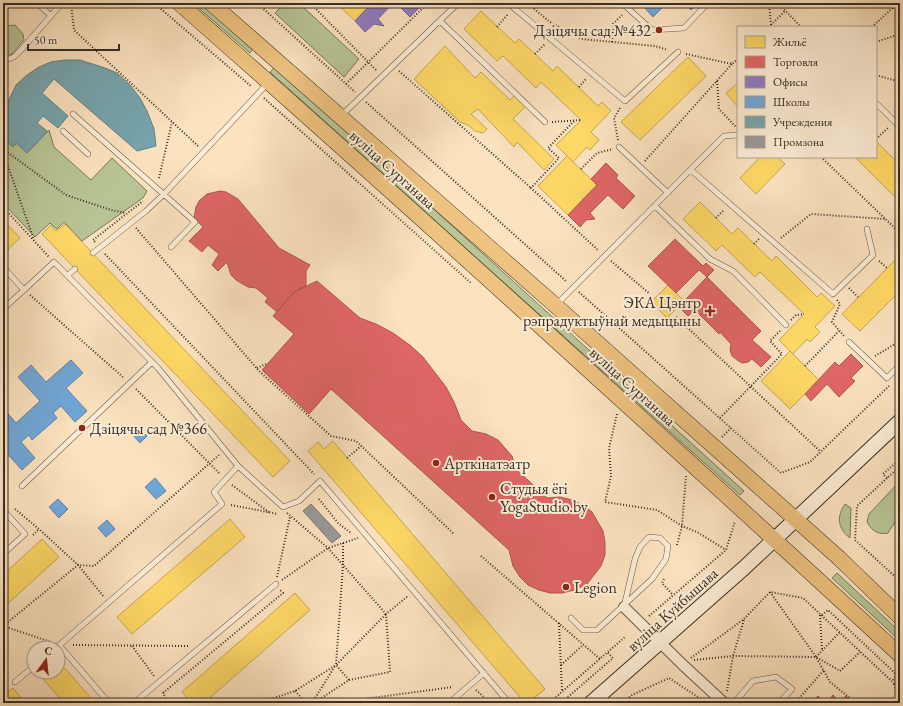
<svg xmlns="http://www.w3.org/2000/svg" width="903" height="706" viewBox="0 0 903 706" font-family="'EB Garamond',serif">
<rect width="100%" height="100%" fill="#fce3c0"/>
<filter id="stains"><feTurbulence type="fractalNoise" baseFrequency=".005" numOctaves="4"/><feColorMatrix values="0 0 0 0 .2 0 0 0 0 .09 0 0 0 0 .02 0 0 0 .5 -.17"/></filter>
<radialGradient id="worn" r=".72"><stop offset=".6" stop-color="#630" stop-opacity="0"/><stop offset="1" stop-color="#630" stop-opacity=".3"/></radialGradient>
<path fill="#b9c596" stroke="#787a5e" d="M193,3H202L253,48L250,53Z
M284,4H300L359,59L344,77L275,13Z
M15,25L23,34L24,40L12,54L9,55L3,52V26Z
M275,67L338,122L744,491L740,495L270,72Z
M49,130L54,147L91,180L112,158L147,191L143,198L82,241L64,222L57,229L50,223L35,237L3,203V135L14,145L18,142L29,151Z
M900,481V514L888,533C878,535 872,531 867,522L869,514Z
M845,504L851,508L850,538C838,529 836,517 845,504Z
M837,573L900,632V641L832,578Z"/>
<path fill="#ffd966" stroke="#c3a653" d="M336,3H372L355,21Z
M481,11L515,43L519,39L553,71L557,66L598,106L602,102L611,111L591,132L599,140L590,150L587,147L573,162L556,145L581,120L541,82L536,88L503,56L497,61L464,29Z
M445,46L475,78L481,72L510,100L515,95L526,106L513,119L554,159L544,170L517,142L514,147L478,109L471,114L487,129L483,133L475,131L468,125L460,122L414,79Z
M688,57L706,76L640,140L621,122Z
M738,83V107L726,93Z
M876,141L900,165V202L855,157H876Z
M567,156L597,185L568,215L538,186Z
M760,157H777L785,164L756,194L740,178Z
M700,202L732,234L738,228L772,261L776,256L817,297L821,293L835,306L815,327L820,332L810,342L807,339L793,354L779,340L804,314L760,272L755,277L722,245L716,251L683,219Z
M3,220L20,238L3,254Z
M65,224L290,461L273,477L42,234L51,225L56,231Z
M900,255V291L860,331L842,314Z
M668,285L684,301L667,318L651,302Z
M790,351L819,380L790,409L761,381Z
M333,441L545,689L528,703H525L308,451L318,442L324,449Z
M230,519L245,537L132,634L117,617Z
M42,539L59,557L3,608V575Z
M295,593L310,610L204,703H191L182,692Z
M60,663L69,673L95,703H64L43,679L50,672H58V665Z
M13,688L25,703H3V696Z"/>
<path fill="#e06666" stroke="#ae5553" d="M606,163L618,175L616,178L635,196L623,209L608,195L590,213L595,219L586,220L580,227L568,215L597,185L591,179Z
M220,191L226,192L238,199L279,248L310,265L306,271V286L294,292L277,312L265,302L268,298L256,288L248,287L236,280L231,275L227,262L218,271L212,265L219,254L208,245L202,252L189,241L203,227L194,218L196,207L199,201L207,194Z
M675,239L703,266L706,263L714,270L707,277L699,270L676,293L648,266Z
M707,277L761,331L752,340L771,357L761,367L752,359L748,362L742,363L737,360L732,356L730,350L731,344L720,332L719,334L695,310L688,316L682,310L688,305L684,301Z
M317,281L360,318L376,324L393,333L411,346L423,357L446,387L454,402L461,420L472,431L486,434L498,440L512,456L516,469L547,498L560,497L572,500L583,505L592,512L603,531L605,542V555L601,566L587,584L574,590L562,593H550L539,590L528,585L520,577L513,566L509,550L331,389L309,414L262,370L294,334L273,316L294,292Z
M851,354L863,366L851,378L855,381L839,397L827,384L811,401L805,394L835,362L839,366Z
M833,695L839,702L846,696L854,703H827Z
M818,696L825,703H812Z"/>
<path fill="#8e7cc3" stroke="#746594" d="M372,3H393L378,19L384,26L374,24L365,32L355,21Z
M396,3H424L410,17Z"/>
<path fill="#6fa8dc" stroke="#5e83a5" d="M644,3H667L653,17L642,5Z
M684,3H698L691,10Z
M71,360L83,373L66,388L87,411L75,422L61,406L53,413L57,418L32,440L29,435L21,442L35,458L22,470L3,449V408L16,423L40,401L18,377L31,365L46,382Z
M139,428L147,436L140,443L132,434Z
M155,478L166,491L156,499L145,487Z
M58,499L68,509L59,518L49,507Z
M107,520L115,529L106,537L98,528Z"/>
<path fill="#76a5af" stroke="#638186" d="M64,60H80L105,68L117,73L130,85L140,98L147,111L154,129L156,146L137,151L54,79L42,93L68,116L58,128L43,116L37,123L47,131L27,153L16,143L13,147L4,139L6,133L3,130V112L16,85L27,75L39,67L51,62Z"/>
<path fill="#999" stroke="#7c7976" d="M311,504L341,536L332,543L303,511Z"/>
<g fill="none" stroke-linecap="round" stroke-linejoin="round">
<g stroke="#695b4c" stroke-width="6">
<path id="service" d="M37,3L51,16
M508,3L625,101L678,52
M622,3L652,30L684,28L708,3
M440,21L545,122
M3,61L14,57L21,50L62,3
M876,103L900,127
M73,114L195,222L171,247
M341,116L457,4L460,3
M63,131L88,154
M619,147L668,193
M691,170L833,294L873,255L867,229
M655,206L710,259L733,271L786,325
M93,253L146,211L164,194L268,83
M3,267L24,290L54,262L158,368L238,466L283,507L299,501L320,481L509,703
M68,275L75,269
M556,305L724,136L738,135
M3,309L24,290
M849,342L887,378L900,365
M22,486L152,362
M3,510L25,534L3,554
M571,618L583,630H597L652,579L666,559L668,546L660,538L649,537L640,547L635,559L624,607
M59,645L109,703
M56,648L222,504L214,492L238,466
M15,682L34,666
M134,703L276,584
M449,703L484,673
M734,703L753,681L776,677L792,689L779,703"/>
</g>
<g stroke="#695b4c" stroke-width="12">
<path id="minor" d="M624,607L683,665L724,703"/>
</g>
<g stroke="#382e26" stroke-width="16">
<path id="secondary" d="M591,703L744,568L900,421"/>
</g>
<g stroke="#382e26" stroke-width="16">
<path id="primary" d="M179,3C422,217 662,436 900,655
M211,3L556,306L839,558L900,617"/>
</g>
<path stroke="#382e26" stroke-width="2" stroke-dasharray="1 2" stroke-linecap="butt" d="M154,3L252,87
M257,3L355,92
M310,3L377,71
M527,3L550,22L581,39L655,46L668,50
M769,3L771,25L769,27
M778,3L801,27
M71,4L74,30L198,146
M771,25L785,11
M497,27L508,14
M872,27L898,3
M612,42L613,24L622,15
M876,42L900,34
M535,54L545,44
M686,54L732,64L738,59
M399,71L531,188
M876,75L900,82
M717,81L719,109L736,127
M346,84L428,3
M579,87L586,79
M264,98L471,283
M366,102L567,282
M574,121L548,148L559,158L531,188L599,251
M552,122L581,120
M876,139L888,128
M618,140L614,118L620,108
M3,149L66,195L111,210L126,213
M3,152L34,240
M821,157L900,233
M645,161L732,64
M581,169L597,153L613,149
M159,178L172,122
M3,207L49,257
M716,218L724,210
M136,228L259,371L331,436L356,441L454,534
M781,238L811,214L886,219
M95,242L93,240L143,201
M754,244L759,239
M105,254L314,474
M611,261L650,294
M879,261L887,268
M849,288L858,297
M579,292L781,473L810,462L889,386
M30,295L124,378
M837,300L840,304L832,322L844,336
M676,317L821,452
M791,320L796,315L804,314
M875,356L900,341
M805,366L839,331
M257,368L266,364
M136,389L220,474
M617,414L609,448L611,476L605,502L657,510L682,526L697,532L726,550
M720,418L782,354L770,341L781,330
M722,437L731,428
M347,458L361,446
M900,466L857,506L855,540L900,581
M887,478L883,474L900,459
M232,485L270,513
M319,499L338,523L351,533
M231,505L278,514
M15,509L39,529L78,565L104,597
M287,513L328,548L386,614L408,596
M33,535L39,529
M343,543V565L336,665L386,614
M677,545L682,526L686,476
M481,556L600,659
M277,577L290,517
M664,579L662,583L673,595
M282,580L328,548L358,538
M770,592L816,657L830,682L856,703
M820,615L822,650
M822,615L828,610L897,675L892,681
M649,616L726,550L735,521
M559,623L562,691
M3,626L78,565L94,566L219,455
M3,626L51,642
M73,645L189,646
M132,646L154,676
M816,657L840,632
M691,658L744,619L770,592L803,598L900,689
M694,660L733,656L816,657L840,671L860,652
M561,665L583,645
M349,680L390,672L386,614
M894,684L900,701
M476,690L490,703
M295,691L306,703
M727,691L733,656L744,620
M163,692L167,703
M163,693L283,593L280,590
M567,698L571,703
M259,703L295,691L336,665
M312,703L335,666
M314,703L349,680L336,665
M334,703L453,687
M549,703L625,637
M561,703L613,658L607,652
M622,703L632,695L669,678L704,701
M795,703L824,670"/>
<use href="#service" stroke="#fdedd6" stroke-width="5"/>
<use href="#minor" stroke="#fdedd6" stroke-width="10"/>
<use href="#secondary" stroke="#fdedd6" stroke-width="14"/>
<use href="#primary" stroke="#eec280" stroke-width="15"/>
</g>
<g fill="#8f2418" stroke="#fdedd6" stroke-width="1.5">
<circle cx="659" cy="30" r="4"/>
<path d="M708 305h4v4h4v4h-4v4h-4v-4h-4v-4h4z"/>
<circle cx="82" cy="428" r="4"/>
<circle cx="436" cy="463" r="4"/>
<circle cx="492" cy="497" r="4"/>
<circle cx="566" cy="587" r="4"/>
</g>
<g text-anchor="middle" stroke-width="4" stroke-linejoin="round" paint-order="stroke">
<g font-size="16" fill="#382e26" stroke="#fdedd6" text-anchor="start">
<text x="651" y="36" text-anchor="end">Дзіцячы сад №432</text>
<text x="701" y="308" text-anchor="end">ЭКА Цэнтр<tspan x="701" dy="18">рэпрадуктыўнай медыцыны</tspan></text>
<text x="90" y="434">Дзіцячы сад №366</text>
<text x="444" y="469">Арткінатэатр</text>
<text x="500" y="494">Студыя ёгі<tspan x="500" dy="18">YogaStudio.by</tspan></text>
<text x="574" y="593">Legion</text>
</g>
<g font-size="16" fill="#382e26" stroke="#fdedd6">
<text transform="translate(393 169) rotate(42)" y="6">вуліца Сурганава</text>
<text transform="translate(633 386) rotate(42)" y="6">вуліца Сурганава</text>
<text transform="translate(672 609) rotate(-42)" y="6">вуліца Куйбышава</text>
</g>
</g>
<rect width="903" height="706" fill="none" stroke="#fce3c0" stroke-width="16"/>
<rect x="4" y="4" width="895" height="698" fill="none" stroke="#382e26" stroke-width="2"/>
<rect x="8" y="8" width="887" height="690" fill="none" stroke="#382e26"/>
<rect x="737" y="26" width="140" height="132" fill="#fdedd6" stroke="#aea190"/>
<rect x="745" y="36" width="20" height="12" fill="#ffd966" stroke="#aea190"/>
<text x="773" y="46" font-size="12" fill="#382e26">Жильё</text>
<rect x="745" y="56" width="20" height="12" fill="#e06666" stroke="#aea190"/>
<text x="773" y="66" font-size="12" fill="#382e26">Торговля</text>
<rect x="745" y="76" width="20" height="12" fill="#8e7cc3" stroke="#aea190"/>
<text x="773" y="86" font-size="12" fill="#382e26">Офисы</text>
<rect x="745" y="96" width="20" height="12" fill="#6fa8dc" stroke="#aea190"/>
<text x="773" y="106" font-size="12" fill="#382e26">Школы</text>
<rect x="745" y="116" width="20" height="12" fill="#76a5af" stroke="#aea190"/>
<text x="773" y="126" font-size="12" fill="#382e26">Учреждения</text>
<rect x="745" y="136" width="20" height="12" fill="#999999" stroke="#aea190"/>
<text x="773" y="146" font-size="12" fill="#382e26">Промзона</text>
<g transform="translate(46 660) rotate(15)"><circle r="19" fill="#fdedd6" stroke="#aea190"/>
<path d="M0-3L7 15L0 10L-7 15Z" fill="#8f2418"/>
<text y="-6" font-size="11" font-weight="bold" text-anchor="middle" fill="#382e26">С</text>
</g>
<path d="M28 44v6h91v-6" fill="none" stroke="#382e26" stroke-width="2"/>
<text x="34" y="44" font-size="12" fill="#382e26" stroke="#fdedd6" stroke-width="3" paint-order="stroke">50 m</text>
<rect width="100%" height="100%" filter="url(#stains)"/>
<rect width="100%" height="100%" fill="url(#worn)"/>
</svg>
